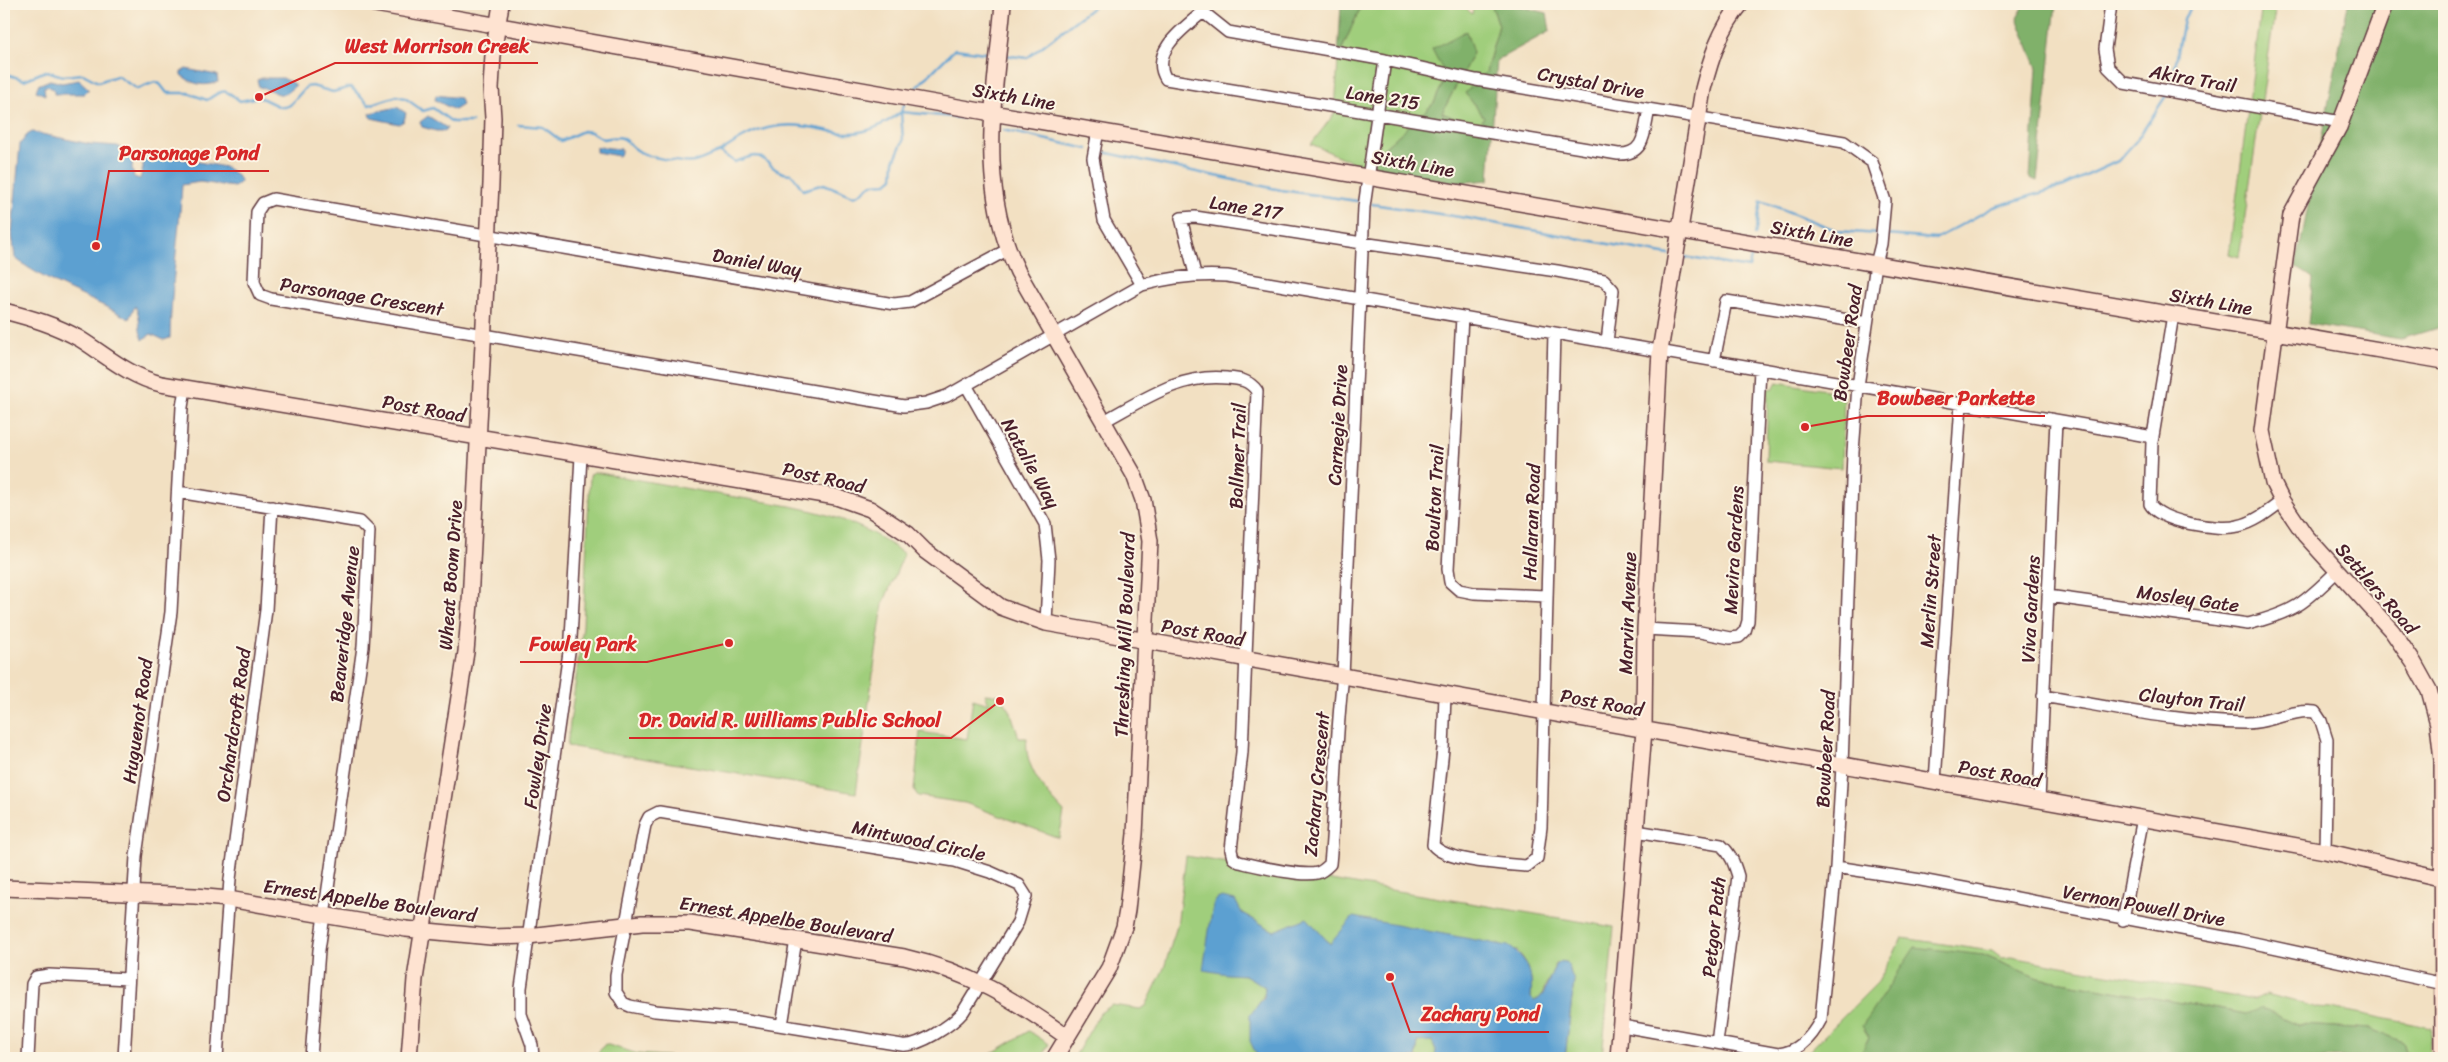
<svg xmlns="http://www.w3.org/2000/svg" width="2448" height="1062" viewBox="0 0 2448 1062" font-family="Sriracha,sans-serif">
<rect width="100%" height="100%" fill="#fcf5e5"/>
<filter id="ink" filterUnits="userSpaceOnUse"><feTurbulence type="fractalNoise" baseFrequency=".02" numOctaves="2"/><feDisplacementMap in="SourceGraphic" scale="10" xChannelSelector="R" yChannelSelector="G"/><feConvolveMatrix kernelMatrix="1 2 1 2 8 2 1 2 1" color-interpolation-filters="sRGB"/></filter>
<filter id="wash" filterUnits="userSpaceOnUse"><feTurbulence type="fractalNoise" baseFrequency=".0096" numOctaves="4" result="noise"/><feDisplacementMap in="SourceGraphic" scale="20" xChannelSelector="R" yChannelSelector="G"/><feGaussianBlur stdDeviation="1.12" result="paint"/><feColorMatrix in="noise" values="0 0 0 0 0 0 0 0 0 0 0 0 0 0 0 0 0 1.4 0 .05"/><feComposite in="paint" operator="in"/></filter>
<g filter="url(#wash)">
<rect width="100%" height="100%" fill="#f2e0c2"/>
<path fill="#a0ce7b" stroke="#757653" d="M1362,4H1462L1472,14L1474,4H1491L1499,25L1486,72L1465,93L1484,117L1477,128L1442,113L1473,53L1446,76L1434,103L1371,160L1372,171L1311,144L1335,113L1338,58Z
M2262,4H2276L2239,257L2229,254Z
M1777,382L1844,393L1842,468L1766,461L1768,389L1773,388Z
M594,472C639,480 684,488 729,496C796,507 848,511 904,554L883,604L856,793L567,746L583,626L590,475Z
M985,694L1000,695L1010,710L1019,738H1027C1023,767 1046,793 1064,812L1059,838L965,803L918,796L914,790L920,732L967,739L973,699L989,704Z
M1186,856L1614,927L1602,1058H1565L1574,981L1567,963L1565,962L1556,964L1540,998L1534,1001L1531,998C1532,979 1531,965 1517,951L1330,944L1307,919L1274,931L1242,913L1232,973L1245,975L1265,987C1265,996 1261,998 1258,1005C1249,1028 1250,1036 1258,1058H1074L1100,1013L1112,1005L1140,1009L1146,1006L1164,968L1177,926Z
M1902,938L1992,951L2001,958L2011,957L2254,1000L2266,994L2316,1007L2332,1008L2432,1028L2430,1058H2408L2403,1042L2370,1029L2299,1025L2261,1009L2246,1014L2038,978L1983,955L1869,1037L1859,1058H1802L1878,982Z
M1029,1031L1049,1044L1043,1054L1050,1058H984Z
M1418,1041H1432L1436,1050L1435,1058H1416Z
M605,1044L638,1054L693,1058H594Z"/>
<path fill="#80b16b" stroke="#65684b" d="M1341,4H1362L1338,58Z
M1491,4H1511L1547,13L1550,31L1497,60L1489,180L1455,183L1372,171L1371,160L1434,103L1446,76L1432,49L1466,31L1473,53L1442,113L1477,127L1484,117L1465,93L1486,72L1499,25Z
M2025,4H2056L2037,181L2030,178L2037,68L2017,18Z
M2348,4H2444V326L2401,339L2308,324L2313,278L2296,267Z
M1915,947L1983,955L2038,978L2246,1014L2261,1008L2299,1025L2370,1029L2403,1042L2408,1058H1859L1869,1037L1862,1026Z"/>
<path fill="#5ca0d1" stroke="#53607e" d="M186,69L217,75L218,82C204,87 194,85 181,75V72Z
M262,78H283L296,85C277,102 281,91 259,87L257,80Z
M50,80L62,83L79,80L89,89L84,94H54V90L48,86L44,87L45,95L36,91L38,85Z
M436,95L460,98L462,105L454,110L435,100Z
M397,107L406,113L404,121L399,124L371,118L370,113Z
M428,116L447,128L445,131H436L422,127L420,122Z
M32,132L90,144L118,146L133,157L132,169L134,177L140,179L143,168V157L151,153L225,167L236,174L241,182L234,187L200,182L182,185C179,236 171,287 170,338L164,340L151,334L143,340C137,329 142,318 135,306L129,319C93,298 47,284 15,258L12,234L20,144L27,135Z
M599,147L621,149V154L619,156L596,152V148Z
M1222,897L1235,900L1242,913L1274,931L1307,918L1330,944L1353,917L1508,946C1529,959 1533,974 1531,998L1534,1001C1550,997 1547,967 1562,961L1567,963L1574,981L1565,1058H1435L1436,1050L1432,1041L1418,1042L1416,1058H1258L1250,1041V1015L1264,997L1265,987L1245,975L1227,974L1203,970L1213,905L1217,899Z"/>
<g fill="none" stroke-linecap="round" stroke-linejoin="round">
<path stroke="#5ca0d1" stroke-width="2.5" d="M1003,55L1027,58L1097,4
M4,73L24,80L46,71L63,76L83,74L98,82L117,76L137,89L155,82L160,84L167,93H188L207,100C224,89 224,88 240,101L259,97L280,107H285L290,105L306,87L312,86L333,92L351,87L369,105L397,96L405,98L423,111L433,108L452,122H472
M2171,87L2184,20L2191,4
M916,88L955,49L992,54
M518,125L543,127L561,141L583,131L591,132L603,139C631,134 620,140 640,152C648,157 684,164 694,162C702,160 711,155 720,152L735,162C741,160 749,156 756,156C769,157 771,174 792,174L803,190L824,184L853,196L859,194L872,184L887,183L893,178L894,161L903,141L901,112L904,105
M1003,130L1088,149
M720,152C735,142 750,132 768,128C822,115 844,156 901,112L963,118
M1103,152L1281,190L1357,201
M1372,204L1466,218L1669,255
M1755,235L1761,201L1838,231L1878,234
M1886,235L1935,239L1994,207L2064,186L2118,161L2137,140L2167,94
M1684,257L1749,268L1752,251"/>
</g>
</g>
<g filter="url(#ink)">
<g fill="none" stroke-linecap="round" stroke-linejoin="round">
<g stroke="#633c42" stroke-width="14">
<path id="street" d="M2111,4L2105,49L2108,67L2124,83L2341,122
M2371,4L2385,7
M1098,131L1093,158L1104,220L1142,285
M1007,250L910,302L894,304L273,199L263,203L257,212L254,282L260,295L271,299L904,406L926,403L947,396L1142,285C1171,277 1197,274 1227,276L2153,437
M1195,274L1181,218L1195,217L1362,243L1557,271L1604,280L1613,290L1607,342
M2173,315L2152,442L2150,504C2160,522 2218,531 2238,526C2254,523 2269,511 2282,501
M1462,317L1448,569L1450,582L1459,590L1474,593L1546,596
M1714,361L1726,301L1867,323
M966,385L1045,524L1049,560L1046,623
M1104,421C1143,400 1181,373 1227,378C1240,379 1249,380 1257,391L1242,752L1231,850L1233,858L1239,862C1257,866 1301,877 1317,873C1322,872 1326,868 1330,864C1336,802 1335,739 1343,676L1364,207L1385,60
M178,492L360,522L369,531L363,647L319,950L311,1058
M2048,596L2248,624C2294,612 2304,604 2337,571
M1645,629L1700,632L1730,638L1739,637L1745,631L1748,621L1760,369
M1445,695L1443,749L1433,845C1446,862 1505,864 1527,866L1537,858L1541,827L1554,333
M2043,696C2110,707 2177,722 2244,723C2269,724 2290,709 2315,712L2321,721L2327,740L2325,851
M1935,781L1961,404
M2039,800L2056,420
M659,812L955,861L990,872L1019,885L1026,896L1018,922L963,1012C952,1025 919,1047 902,1045L741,1019L655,1011L630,1006L623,1003L616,992V975L645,825L649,817Z
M1636,831L1721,845C1731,854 1734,863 1738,876L1717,1043
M1836,867L1921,880L2240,940L2444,984
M2123,920L2143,818
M782,1025L796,940
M1622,1026L1778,1054C1799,1052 1812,1037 1821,1019L1836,867L1842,766L1853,452L1858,386L1876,264L1881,244L1885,201L1872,162L1844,142L1476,80L1385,60L1228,32L1203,12C1184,28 1149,52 1166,79L1618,154C1646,155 1644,131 1649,109
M28,1058L32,984L36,977L49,975L128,979
M124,1058L136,856L171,612L182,407L185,389
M217,1058L230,879L266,610L272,507
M533,1058L532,1045L521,1014V988L571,638L581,456"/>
</g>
<g stroke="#633c42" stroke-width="18">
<path id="secondary" d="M375,4L992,113L2444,361
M1003,4C995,97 976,184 1018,272L1134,475L1143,500L1150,541L1135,834L1127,910L1124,927L1109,968L1055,1057
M2385,4L2339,127L2291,215L2262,431L2273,483L2282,501L2305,535L2392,631L2414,663L2429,690L2438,724L2442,760L2443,1058
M4,311C31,318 56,325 80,339C107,356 129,376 161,384L836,497L870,509L908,534L925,551L1001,607L1046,623L2325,851L2444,879
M4,888L195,896L228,899L406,929L491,937L528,936L642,923H690L904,957C970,972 1013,999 1067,1037
M409,1058L415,979L466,652L470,603L491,184L493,118L491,88L493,55L501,4
M1618,1058L1644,730L1645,629L1660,351L1703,89C1711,58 1720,29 1741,4"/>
</g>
<use href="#street" stroke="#fff" stroke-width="11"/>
<use href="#secondary" stroke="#fee3d1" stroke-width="15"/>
</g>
</g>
<g text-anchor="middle" stroke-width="4" stroke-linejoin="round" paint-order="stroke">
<g font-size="19" fill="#4a1f2b" stroke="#fcf5e5">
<text transform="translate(2193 78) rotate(10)" y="7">Akira Trail</text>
<text transform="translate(1591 82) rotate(10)" y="7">Crystal Drive</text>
<text transform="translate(1014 96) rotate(10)" y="7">Sixth Line</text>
<text transform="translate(1383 97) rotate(9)" y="7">Lane 215</text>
<text transform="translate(1413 163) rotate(10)" y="7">Sixth Line</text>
<text transform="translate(1246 207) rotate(9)" y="7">Lane 217</text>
<text transform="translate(1812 233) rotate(10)" y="7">Sixth Line</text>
<text transform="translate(757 262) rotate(10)" y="7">Daniel Way</text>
<text transform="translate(362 296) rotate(9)" y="7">Parsonage Crescent</text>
<text transform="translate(2211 301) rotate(10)" y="7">Sixth Line</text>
<text transform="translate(1847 343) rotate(-82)" y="7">Bowbeer Road</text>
<text transform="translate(424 408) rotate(10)" y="7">Post Road</text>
<text transform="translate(1337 425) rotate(-87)" y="7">Carnegie Drive</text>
<text transform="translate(1237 456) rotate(-88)" y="7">Ballmer Trail</text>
<text transform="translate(1031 463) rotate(61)" y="7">Natalie Way</text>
<text transform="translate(824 477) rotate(13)" y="7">Post Road</text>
<text transform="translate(1434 498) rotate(-87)" y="7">Boulton Trail</text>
<text transform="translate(1531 522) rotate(-88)" y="7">Hallaran Road</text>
<text transform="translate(1733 550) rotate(-87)" y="7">Mevira Gardens</text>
<text transform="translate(450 575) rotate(-86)" y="7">Wheat Boom Drive</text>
<text transform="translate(2377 588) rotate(49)" y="7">Settlers Road</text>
<text transform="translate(1930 591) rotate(-86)" y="7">Merlin Street</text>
<text transform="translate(2188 598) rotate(8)" y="7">Mosley Gate</text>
<text transform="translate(2030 609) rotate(-87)" y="7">Viva Gardens</text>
<text transform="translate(1627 613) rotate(-88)" y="7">Marvin Avenue</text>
<text transform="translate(344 624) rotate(-84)" y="7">Beaveridge Avenue</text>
<text transform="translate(1203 632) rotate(10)" y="7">Post Road</text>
<text transform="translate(1124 635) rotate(-88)" y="7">Threshing Mill Boulevard</text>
<text transform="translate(2192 699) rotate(6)" y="7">Clayton Trail</text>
<text transform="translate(1602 702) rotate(10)" y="7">Post Road</text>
<text transform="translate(137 721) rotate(-82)" y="7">Huguenot Road</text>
<text transform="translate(233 725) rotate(-82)" y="7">Orchardcroft Road</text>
<text transform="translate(1825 749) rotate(-87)" y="7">Bowbeer Road</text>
<text transform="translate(537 756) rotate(-82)" y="7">Fowley Drive</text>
<text transform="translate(2000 773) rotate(10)" y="7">Post Road</text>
<text transform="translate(1316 784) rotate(-85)" y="7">Zachary Crescent</text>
<text transform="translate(919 840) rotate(12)" y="7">Mintwood Circle</text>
<text transform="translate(370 900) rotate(8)" y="7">Ernest Appelbe Boulevard</text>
<text transform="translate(2144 905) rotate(10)" y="7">Vernon Powell Drive</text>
<text transform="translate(786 919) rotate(9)" y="7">Ernest Appelbe Boulevard</text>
<text transform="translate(1713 927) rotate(-84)" y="7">Petgor Path</text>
</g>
</g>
<path fill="none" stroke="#d62828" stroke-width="2" d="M259 97L335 63H538M96 246L109 171H269M1805 427L1867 416H2045M729 643L647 662H520M1000 701L951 738H629M1390 977L1410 1032H1549"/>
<g fill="#d62828" stroke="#fcf5e5" stroke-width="2">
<circle cx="259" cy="97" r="5"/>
<circle cx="96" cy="246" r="5"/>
<circle cx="1805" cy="427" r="5"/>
<circle cx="729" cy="643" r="5"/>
<circle cx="1000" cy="701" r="5"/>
<circle cx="1390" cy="977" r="5"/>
</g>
<g font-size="20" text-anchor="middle" font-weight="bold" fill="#d62828" stroke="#fcf5e5" stroke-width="4" stroke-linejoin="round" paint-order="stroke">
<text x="437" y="53">West Morrison Creek</text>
<text x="189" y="160">Parsonage Pond</text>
<text x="1956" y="405">Bowbeer Parkette</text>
<text x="583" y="651">Fowley Park</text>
<text x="790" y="727">Dr. David R. Williams Public School</text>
<text x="1480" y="1021">Zachary Pond</text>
</g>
<rect width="2448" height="1062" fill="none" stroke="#fcf5e5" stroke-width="20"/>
</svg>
